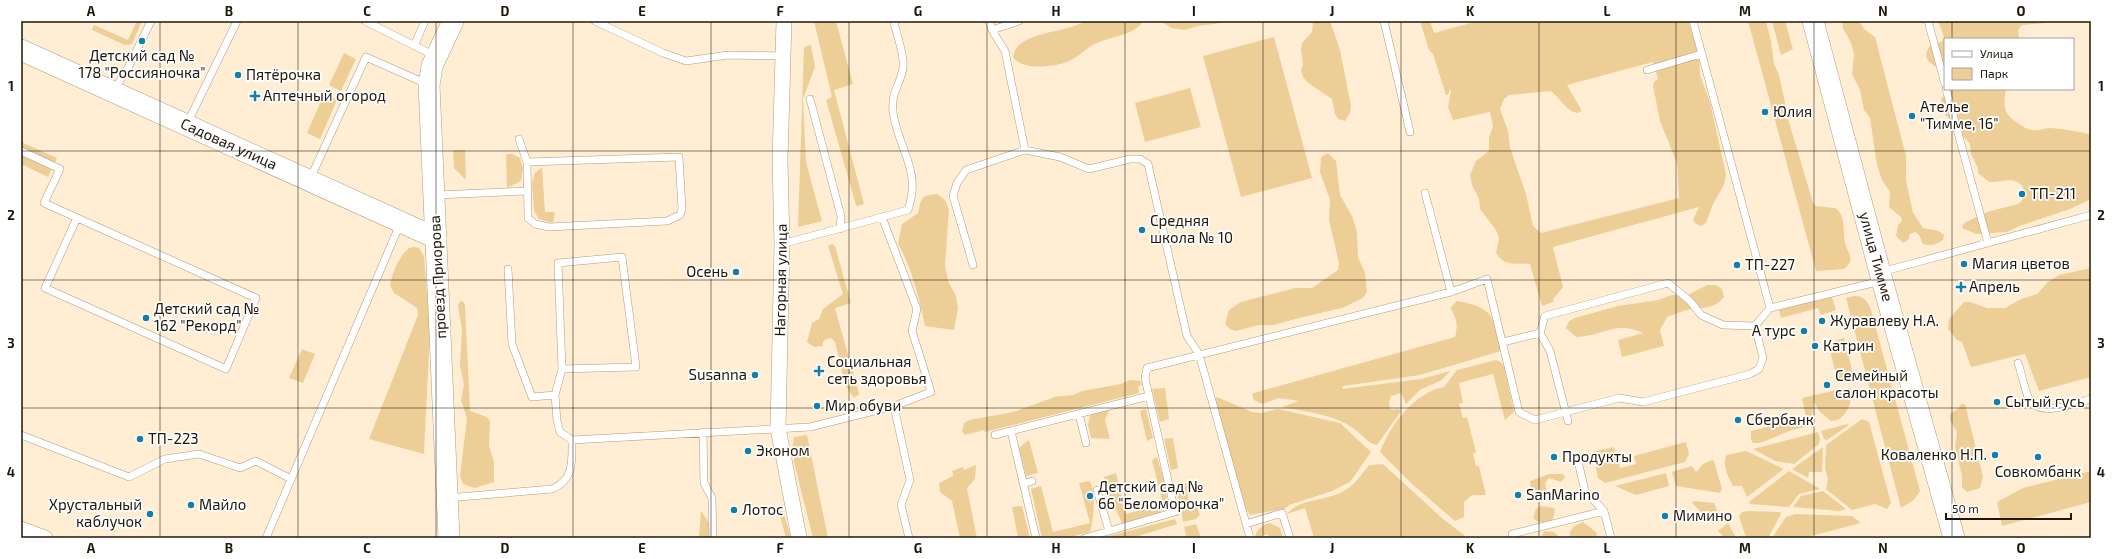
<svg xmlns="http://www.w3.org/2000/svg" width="2112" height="559" viewBox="0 0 2112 559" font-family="'Exo 2',sans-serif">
<rect width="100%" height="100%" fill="#ffeed3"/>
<path fill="#eece97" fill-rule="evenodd" d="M137,21H142L132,44L125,45L92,30L94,25L128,40Z
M814,21H836L853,84L834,90L864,204L858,206L856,205L826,100L832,97Z
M1086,21H1143C1137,34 1111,37 1097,43C1087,47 1080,56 1069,61C1056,67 1021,71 1013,57C1014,53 1015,49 1018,46C1034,31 1066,32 1086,21Z
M1160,21H1235L1198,26L1185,30L1172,28Z
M1313,21H1330L1340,50L1351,106L1350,113L1345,121L1338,119L1335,114L1332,99L1307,82L1303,77L1301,70L1303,64L1301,50L1302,43L1312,32Z
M1420,21H1430L1434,33L1478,21H1688L1699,51L1700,75L1710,102L1726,174L1724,185L1713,204L1706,223L1701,226L1696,224L1693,220L1699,207L1553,247L1563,287L1554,298L1553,302L1542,306L1530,264C1515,263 1505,267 1496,253L1499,238L1496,230L1480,209L1479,199L1472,185L1470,175L1476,161L1489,151V137L1493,127L1490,112L1453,120L1448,107L1451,90L1450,89L1448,95H1446L1433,54L1429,50ZM1653,62L1658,79L1654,82L1653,86L1660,121L1677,163L1679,198L1541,233L1533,226L1526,194L1510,148L1508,131L1500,109L1504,99L1509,95L1551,91C1561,99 1566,111 1577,113L1582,111L1567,85Z
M1748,21H1766L1771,41L1774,64L1779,75L1789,122L1813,203L1816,206L1835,208C1846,214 1843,232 1845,243C1847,251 1852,254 1850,263L1844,269L1816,271Z
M1772,21H1785L1793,49L1781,55Z
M1842,21H1859L1865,30L1875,37L1906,156V180L1913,213L1923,228L1939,231L1944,235L1943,240C1936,245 1931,246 1923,244L1919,235L1915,232L1910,234L1908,240L1903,243L1896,236L1898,225L1902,221L1901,217L1889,207L1890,192L1882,180L1877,165L1870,118L1864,110L1860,90L1852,74L1854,54L1851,43L1843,28Z
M1938,21H2050L2046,23L2022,25L2018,30L2019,39H1945V72C1932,64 1919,61 1931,44L1942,42L1944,37Z
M1274,37L1312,178L1241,197L1203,56Z
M811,45L815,67L803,99L806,162L822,221L798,227L804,47Z
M344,53L356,59L341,91L329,85Z
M1190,88L1201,127L1145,142L1135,103Z
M1950,89H2006C2003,106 2003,114 2018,123C2023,126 2027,130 2032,130C2039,131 2045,128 2051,128C2064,129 2078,131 2091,135V199L2070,209L2022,225L2007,232L1976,234L1962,228L1964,223L1987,212L2018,204L2022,201L2023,187C2014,175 2001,183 1989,182L1978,173V168L1971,154L1970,144L1963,136L1960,127L1945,115L1941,99Z
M324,94L337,100L320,139L307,133Z
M21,142L57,158L48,177L21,164Z
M453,150H465L466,180L454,168Z
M1328,153L1336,161L1340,195L1352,216L1357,232L1358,257L1365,273L1367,292L1363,298L1342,308L1299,318L1274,325H1259L1236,331L1230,329L1225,324L1229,310L1241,302L1295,288H1312L1338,270L1339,263L1329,220L1330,200L1320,172L1321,157Z
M506,154H512L520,158L523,168L521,181L507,188Z
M542,167L545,212H555L553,223L539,219L534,211L532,183L535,173Z
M937,194L945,200L949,210L945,265L948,281L956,296L958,308L954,330L925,326C920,301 911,266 898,244L902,224L918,213C922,198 919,196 937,194Z
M832,244L835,246L851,303L835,308L859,394L854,398L845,385L835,342L831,338L826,339L823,342V346L814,347L807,342L812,323L819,319L823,309L843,294L828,246Z
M414,247L419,248L424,256L430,331L424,454L369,439L418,315L417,308L394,293L390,286C392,273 399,256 409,248Z
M2091,268V377L2039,391L2025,354L1971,367L1962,342L1957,340L1948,329L1949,319L1964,302H1970L1987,308H2005L2021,299L2037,294L2048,282L2059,275Z
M1707,285H1716L1722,289L1724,297C1713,309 1707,307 1692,309C1684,310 1675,314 1667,317L1660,330L1664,346L1622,357L1618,340L1643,333C1616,320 1603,336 1576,337L1566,328L1569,321L1575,318L1618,306L1658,300L1672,295H1688Z
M1855,296C1864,296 1868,302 1871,310L1920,491L1914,500L1901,508L1846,298Z
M1832,297L1836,310L1821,315L1818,308L1781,318L1779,310Z
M460,301L464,302L465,306L470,411L487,417L490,421L489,446L494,462V482L475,488L463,484L460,476L467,418L461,400L464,385L460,365L462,330L458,306Z
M1457,301C1495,308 1493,316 1501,351L1420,375L1343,386L1342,389L1421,379L1450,371L1442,380L1420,390L1406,404L1401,393L1391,396L1389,403L1390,409L1393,410L1398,409L1401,411L1377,445C1368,444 1361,433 1353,428C1333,414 1306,412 1282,407L1299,401L1279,398L1262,404L1254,400L1252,394L1257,392L1455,337C1458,326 1457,317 1450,308Z
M1844,338L1854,378L1838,382L1828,343Z
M302,349L315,354L303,383L289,378Z
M1496,360L1501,362L1504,367L1514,412L1505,420L1493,374L1459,383L1463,403L1459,404L1463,418L1467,417L1476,452L1473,454L1476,466H1479L1486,495H1472L1464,502V517L1455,521L1412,484L1380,452C1390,425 1415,392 1444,387L1457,370Z
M1130,380L1140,381L1142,385L1138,386L1139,393L985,432L984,430L965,435L962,431L964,423L969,420L1013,412L1055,397L1073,395L1082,391L1121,384Z
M1165,388L1169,419L1160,422L1152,389Z
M1846,388H1849C1853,401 1849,412 1838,420L1831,421L1819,411L1814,401L1810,426L1792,430L1760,443H1753L1751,440V431L1806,417L1802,398Z
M1217,397L1252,412L1261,413L1278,409L1340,423L1371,452L1350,482L1332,491L1289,505L1284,509L1250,515L1245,508L1215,399Z
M1961,404H1965L1966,408L1983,477L1980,488L1967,492L1962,487V476L1955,446L1957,432L1950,420V414L1959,408Z
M1110,408L1105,420L1110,439L1091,438L1088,425L1090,415Z
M1146,409L1153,438L1147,441L1140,411Z
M1862,419L1869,422L1891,503L1887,509L1875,504L1852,510L1826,489L1828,479L1825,469L1826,445Z
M1847,424L1849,425L1827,440L1824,439L1821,431Z
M1818,432L1820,439L1819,444L1794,464L1775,461L1753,449Z
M807,435L828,538H813L794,462L792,450L794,437Z
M1173,438L1178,468L1171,470L1164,439Z
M1029,440L1038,473L1026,476L1019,448Z
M1686,442L1689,454L1685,462L1605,483L1598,478L1593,452L1614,447L1620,468L1636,464L1634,456Z
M1823,447L1822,472H1809L1808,478L1792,469Z
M1746,451L1784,469L1747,497L1742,486H1733C1729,478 1721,464 1727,455Z
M1157,457C1161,473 1177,505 1156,515C1147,520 1133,521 1122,523L1105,486L1104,477L1116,473L1126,514L1163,504L1152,460Z
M1712,460L1714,461L1722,489L1720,493L1676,486L1672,472L1692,466L1696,472L1703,464Z
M1383,464L1443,519L1468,538H1314L1305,508L1287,514C1297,501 1320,500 1335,495C1351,490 1359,478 1369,465Z
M976,465L975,479L967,488L977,538H960L952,501L940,492L939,483L953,476L952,471L963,467L964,470Z
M1789,471L1820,489L1799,494L1789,507L1750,504L1749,502Z
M2091,471V502L2002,526L1997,502L2023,488Z
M1666,473L1669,486L1636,495L1615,486Z
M1549,474H1563L1565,477L1561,482L1549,478L1545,483L1547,494L1538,499L1532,496L1530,481Z
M1090,481C1096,495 1094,518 1090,532L1066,538H1042L1031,489L1041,486L1053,532L1090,523L1079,483Z
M1186,483L1189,501L1180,505L1175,486Z
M1823,491L1846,509L1839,511L1793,507L1801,496Z
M1694,501L1714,503L1720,518L1713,524L1692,503Z
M1192,505L1197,506L1200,515L1196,519L1183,522L1181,509Z
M1022,506L1030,538H1018L1012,507Z
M1541,506L1554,508L1555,511L1552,522H1538L1533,518L1536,509Z
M701,511L710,524V538H699Z
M783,511L791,538H786L779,512Z
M1748,511L1780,512L1781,514L1768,538H1746L1739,516L1742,512Z
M1795,514L1852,516L1861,523L1803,538H1772L1786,517Z
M1175,519L1177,524L1132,538L1105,537Z
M1583,522L1596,532L1598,538H1570C1569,528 1575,525 1583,522Z
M1270,523L1280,528L1283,538H1269L1268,534L1255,538C1255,531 1263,524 1270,523Z
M1728,523L1736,538H1725L1718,531Z
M1196,524L1201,538H1187L1184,527Z
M1544,531L1554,532L1560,538H1541Z"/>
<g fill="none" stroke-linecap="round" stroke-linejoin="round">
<g stroke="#af9c7c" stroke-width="8">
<path id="lane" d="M365,21L435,56
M595,21L663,53L686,61L728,55L783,56
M989,21L992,30L1019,21
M1384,21L1410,132
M1693,21L1770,308
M1928,21L1945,84
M992,30L1005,51L1025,150
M414,46L425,21
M1647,70L1701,54
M1946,89L1988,243
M114,90L129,66L151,21
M810,99L841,216L840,229
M187,124L237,21
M519,139L527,162L528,218L535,224L549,227L667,221L680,215L682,209L679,157L527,162
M21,151L60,169L44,203L256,298L226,369L45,288L77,218
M310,179L366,57L427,84
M1425,193L1451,292
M437,195L526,191
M782,244L908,210C922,170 898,149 893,112C891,91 900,86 903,68C905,58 897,34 894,23L896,21
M973,265L953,196L957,183L966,170L1025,150L1060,157L1089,169L1130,159H1140L1148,164L1187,336L1199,354L1250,538
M508,269L512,344L532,397L555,395
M1881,272L2091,215
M1755,326L1770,308L1881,281
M1540,333L1550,351L1568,421
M1503,342L1540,333L1545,316L1668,283L1690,301L1701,315L1723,325L1755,326
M2018,363C2022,374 2024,388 2029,399C2039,418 2076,403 2091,399
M562,369L636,367L622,257L558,263L562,369L555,395L557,421L560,432L572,440L810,427L894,406L931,392L912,331L917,309L882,217
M894,406L910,480L901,505L909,538
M1079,414L1086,443
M1011,431L1036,538
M703,432L704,483L712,498L713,538
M21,435L129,477L165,459L199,454L240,468L256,461L291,479
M995,435L1149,396
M1577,457L1585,491L1604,511L1611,538
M1023,484L1032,481
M1097,490L1109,531
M448,498L552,489C574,480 572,462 572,440
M1246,524L1282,513L1290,538
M1512,534L1604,511
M266,538L400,224
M1085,538L1175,512L1145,378L1147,368L1451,292L1487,279L1519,412L1535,420L1619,398L1643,402L1750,374L1759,369L1763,358L1755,326"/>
</g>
<g stroke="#af9c7c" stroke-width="16">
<path id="street" d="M784,21L780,160L782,244L778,428L799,538
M21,529L45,538"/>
</g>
<g stroke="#af9c7c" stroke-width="22">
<g id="secondary">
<path id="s1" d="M1813,21L1882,280L1954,538"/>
<path id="s2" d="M21,50L436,238"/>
<path d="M449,538L429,85L432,66L453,21"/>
</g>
</g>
<use href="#lane" stroke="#fff" stroke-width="7"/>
<use href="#street" stroke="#fff" stroke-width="15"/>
<use href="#secondary" stroke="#fff" stroke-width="21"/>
</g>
<path fill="none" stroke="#1e170a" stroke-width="1" stroke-opacity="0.55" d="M160,21V538M298,21V538M436,21V538M573,21V538M711,21V538M849,21V538M987,21V538M1125,21V538M1263,21V538M1401,21V538M1539,21V538M1676,21V538M1814,21V538M1952,21V39M1952,89V538M21,151H2091M21,280H2091M21,408H2091"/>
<g fill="#137fa8" stroke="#fff" stroke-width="1.5">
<circle cx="142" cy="41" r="4"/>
<circle cx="238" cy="75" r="4"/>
<path d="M253 90h4v4h4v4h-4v4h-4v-4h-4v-4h4z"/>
<circle cx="1765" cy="112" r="4"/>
<circle cx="1912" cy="116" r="4"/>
<circle cx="2022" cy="194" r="4"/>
<circle cx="1142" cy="230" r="4"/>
<circle cx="1964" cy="264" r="4"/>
<circle cx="1737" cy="265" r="4"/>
<circle cx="736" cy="272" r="4"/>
<path d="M1959 281h4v4h4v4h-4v4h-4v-4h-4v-4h4z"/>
<circle cx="146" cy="318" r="4"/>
<circle cx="1822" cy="321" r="4"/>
<circle cx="1804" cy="331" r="4"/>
<circle cx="1815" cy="346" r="4"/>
<path d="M817 365h4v4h4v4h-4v4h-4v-4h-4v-4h4z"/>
<circle cx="755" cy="375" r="4"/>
<circle cx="1827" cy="385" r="4"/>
<circle cx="1997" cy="402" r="4"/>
<circle cx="817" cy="406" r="4"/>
<circle cx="1738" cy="420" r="4"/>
<circle cx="140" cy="439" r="4"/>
<circle cx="748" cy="451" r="4"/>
<circle cx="1995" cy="455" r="4"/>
<circle cx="1554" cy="457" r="4"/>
<circle cx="2038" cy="457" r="4"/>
<circle cx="1518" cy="495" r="4"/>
<circle cx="1090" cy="496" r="4"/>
<circle cx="191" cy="505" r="4"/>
<circle cx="734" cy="510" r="4"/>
<circle cx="150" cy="514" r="4"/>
<circle cx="1665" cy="516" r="4"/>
</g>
<g text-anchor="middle" stroke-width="3.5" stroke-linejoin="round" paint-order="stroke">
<g font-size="15" fill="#1e170a" stroke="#fff" text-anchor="start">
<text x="142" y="61" text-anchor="middle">Детский сад №<tspan x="142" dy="17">178 "Россияночка"</tspan></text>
<text x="246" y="80">Пятёрочка</text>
<text x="263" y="101">Аптечный огород</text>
<text x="1920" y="112">Ателье<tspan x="1920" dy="17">"Тимме, 16"</tspan></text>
<text x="1773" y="117">Юлия</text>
<text x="2030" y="199">ТП-211</text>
<text x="1150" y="226">Средняя<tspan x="1150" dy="17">школа № 10</tspan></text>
<text x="1972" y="269">Магия цветов</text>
<text x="1745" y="270">ТП-227</text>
<text x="728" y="277" text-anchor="end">Осень</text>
<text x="1969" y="292">Апрель</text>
<text x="154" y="314">Детский сад №<tspan x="154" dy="17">162 "Рекорд"</tspan></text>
<text x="1830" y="326">Журавлеву Н.А.</text>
<text x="1796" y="336" text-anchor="end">А турс</text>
<text x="1823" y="351">Катрин</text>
<text x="827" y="367">Социальная<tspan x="827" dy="17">сеть здоровья</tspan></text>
<text x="747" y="380" text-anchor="end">Susanna</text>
<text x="1835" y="381">Семейный<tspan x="1835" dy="17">салон красоты</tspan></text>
<text x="2005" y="407">Сытый гусь</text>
<text x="825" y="411">Мир обуви</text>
<text x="1746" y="425">Сбербанк</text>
<text x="148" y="444">ТП-223</text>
<text x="756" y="456">Эконом</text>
<text x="1987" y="460" text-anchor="end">Коваленко Н.П.</text>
<text x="1562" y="462">Продукты</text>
<text x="2038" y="477" text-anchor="middle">Совкомбанк</text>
<text x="1098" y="492">Детский сад №<tspan x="1098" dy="17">66 "Беломорочка"</tspan></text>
<text x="1526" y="500">SanMarino</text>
<text x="142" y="510" text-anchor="end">Хрустальный<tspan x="142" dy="17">каблучок</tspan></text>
<text x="199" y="510">Майло</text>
<text x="742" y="515">Лотос</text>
<text x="1673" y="521">Мимино</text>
</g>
<g font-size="15" fill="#1e170a" stroke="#fff">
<text dy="5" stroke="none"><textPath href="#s2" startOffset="228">Садовая улица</textPath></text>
<text dy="5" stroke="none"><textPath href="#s1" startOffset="244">улица Тимме</textPath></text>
<text transform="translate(438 277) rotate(-93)" y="5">проезд Приорова</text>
<text transform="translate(781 280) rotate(-89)" y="5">Нагорная улица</text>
</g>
</g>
<rect width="2112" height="559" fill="none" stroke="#ffffff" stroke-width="44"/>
<rect x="1944" y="38" width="130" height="52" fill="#ffffff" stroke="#a5a29d"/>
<rect x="1952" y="51" width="20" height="6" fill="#ffffff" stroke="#a5a29d"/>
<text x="1980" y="58" font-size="12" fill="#1e170a">Улица</text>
<rect x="1952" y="68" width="20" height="12" fill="#eece97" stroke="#a5a29d"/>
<text x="1980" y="78" font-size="12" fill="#1e170a">Парк</text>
<path d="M1946 513v6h125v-6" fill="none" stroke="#1e170a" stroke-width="2"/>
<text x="1952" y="513" font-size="12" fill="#1e170a" stroke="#ffffff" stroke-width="3" paint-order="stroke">50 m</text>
<rect x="22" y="22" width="2068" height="515" fill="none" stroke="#1e170a" stroke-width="1.5"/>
<g font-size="13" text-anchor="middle" font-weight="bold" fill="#1e170a">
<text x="91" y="16">A</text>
<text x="229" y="16">B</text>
<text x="367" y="16">C</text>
<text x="505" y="16">D</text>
<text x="642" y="16">E</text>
<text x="780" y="16">F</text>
<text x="918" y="16">G</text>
<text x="1056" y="16">H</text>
<text x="1194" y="16">I</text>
<text x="1332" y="16">J</text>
<text x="1470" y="16">K</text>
<text x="1607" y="16">L</text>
<text x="1745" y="16">M</text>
<text x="1883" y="16">N</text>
<text x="2021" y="16">O</text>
<text x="11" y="91">1</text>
<text x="2101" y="91">1</text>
<text x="11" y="220">2</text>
<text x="2101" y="220">2</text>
<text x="11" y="348">3</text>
<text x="2101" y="348">3</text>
<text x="11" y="477">4</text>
<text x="2101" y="477">4</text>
<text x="91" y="553">A</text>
<text x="229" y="553">B</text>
<text x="367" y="553">C</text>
<text x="505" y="553">D</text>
<text x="642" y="553">E</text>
<text x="780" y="553">F</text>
<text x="918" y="553">G</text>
<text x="1056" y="553">H</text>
<text x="1194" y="553">I</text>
<text x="1332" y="553">J</text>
<text x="1470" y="553">K</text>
<text x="1607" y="553">L</text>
<text x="1745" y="553">M</text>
<text x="1883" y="553">N</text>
<text x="2021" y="553">O</text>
</g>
</svg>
